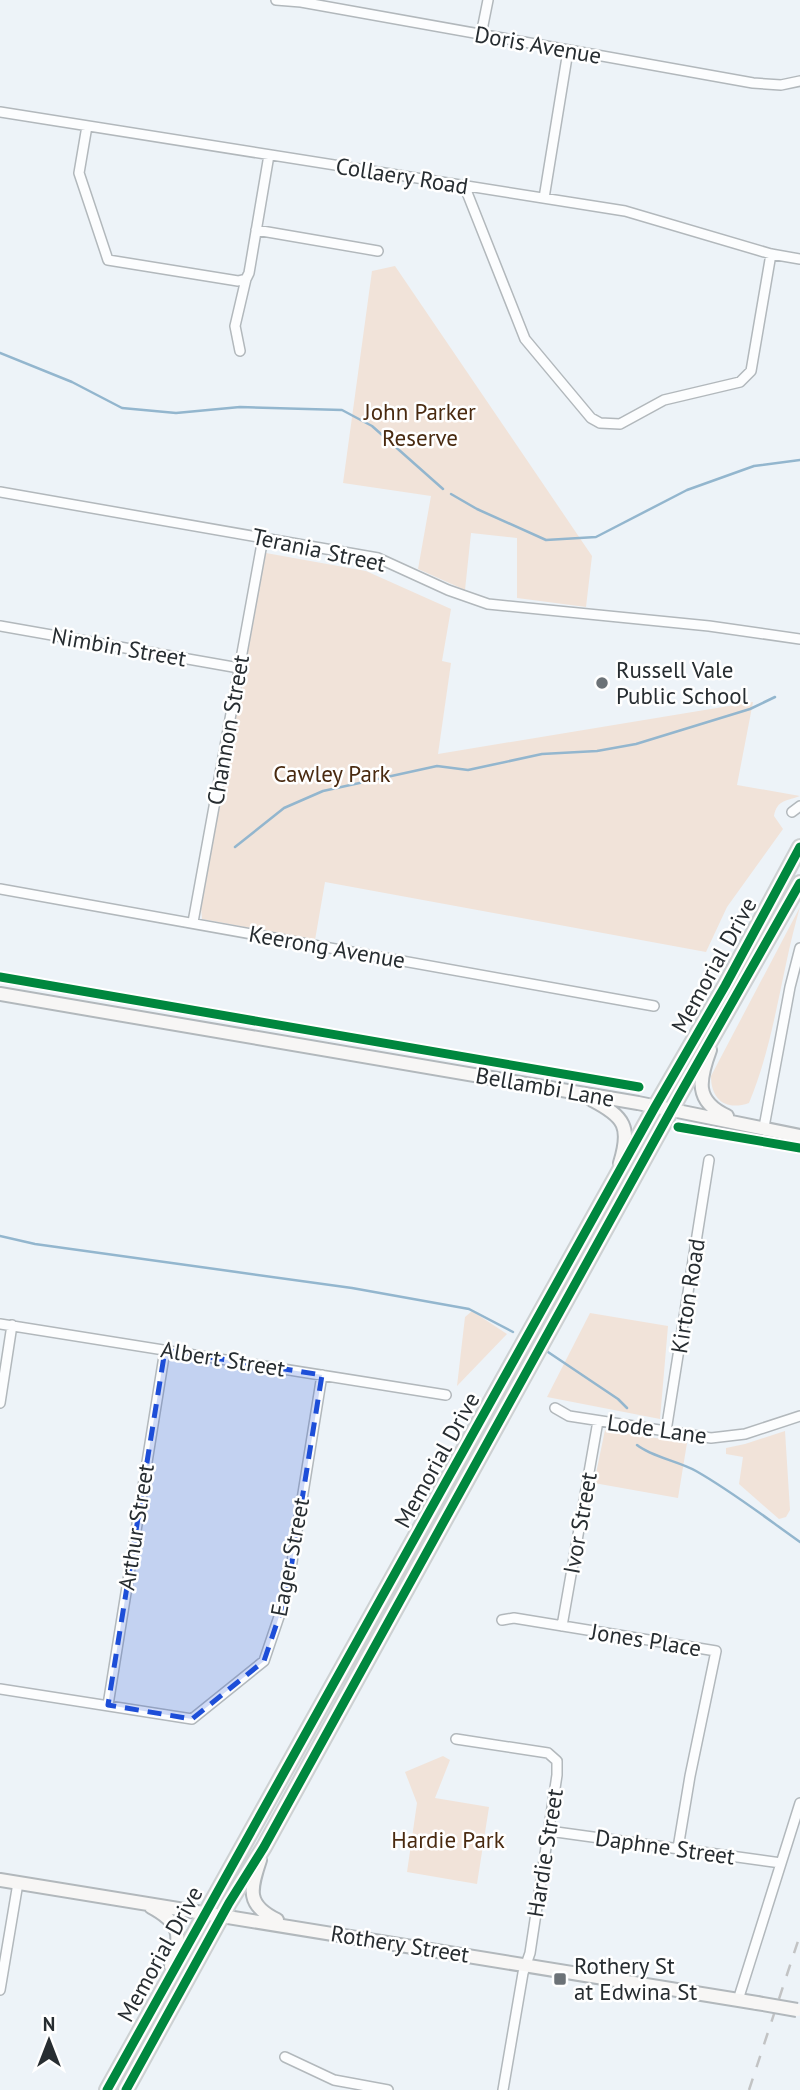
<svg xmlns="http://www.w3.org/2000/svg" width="800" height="2090" viewBox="0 0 800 2090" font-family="'PT Sans',sans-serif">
<rect width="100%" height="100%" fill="#edf3f8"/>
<path fill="#f1e3d9" d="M395,266L592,556L586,607L517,598V538L471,533L465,590L418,569L431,496L343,483L372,271Z
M266,553L366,571L451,609L442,661L451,663L438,754L753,702L737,785L800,796C788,801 777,799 774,816L783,829L727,907L706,952L325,882L315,940L202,919L201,908L259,571Z
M800,907C781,972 775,1041 749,1103C726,1111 711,1100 711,1076Z
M472,1311L507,1334L457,1386L465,1317Z
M590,1313L668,1326L660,1419L547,1397Z
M605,1430L687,1443L678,1498L594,1483Z
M785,1431L790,1510L786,1517L779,1519L739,1484L743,1457L726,1454V1448L745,1444Z
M443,1756L450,1760L435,1798L489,1807L477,1884L407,1872L417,1803L405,1772Z"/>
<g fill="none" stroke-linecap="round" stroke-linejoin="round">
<path stroke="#93b6ce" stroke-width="2.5" d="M0,353L72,382L122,408L176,413L240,407L342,410L372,426L443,489
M451,494L477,509L546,540L596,537L687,490L754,466L800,460
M235,847L284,808L323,791L437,766L468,770L542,754L597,751L636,744L750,709L775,697
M0,1236L35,1244L352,1288L469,1309L513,1332
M545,1350L618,1399L627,1408
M637,1445C652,1457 678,1461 696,1471C733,1492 766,1518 800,1542"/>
<g stroke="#b2b8bc" stroke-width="12">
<path id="street" d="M276,0L301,2L753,83L781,85L800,81
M481,35L488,0
M0,112L625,211L771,254L800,259
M87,126L79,173L108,260L238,281L246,279L249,273L269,155
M464,185L525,339L591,418L600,423L620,424L664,400L740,382L751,371L771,254
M544,198L568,51
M256,230L378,251
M240,351L235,326L246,279
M0,492L378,558L448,590L488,604L709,626L800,639
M0,626L239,668
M792,812L800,806
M0,889L654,1006
M193,922L263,538
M764,1127L790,987L800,948
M0,1324L446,1395
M0,1403L12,1325
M555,1408L569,1416L711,1438L745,1434L800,1416
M666,1431L709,1160
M502,1620L514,1618L716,1651L690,1776L678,1848
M562,1626L598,1421
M0,1689L192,1719L264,1661L287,1593L322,1375
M108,1705L165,1350
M456,1739L548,1753L557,1761V1775L530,1953L523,1973L503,2090
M549,1831L781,1863
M0,1990L18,1883
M738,2000L800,1803
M285,2057L334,2080L388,2090"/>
</g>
<g stroke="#b2b8bc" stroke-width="16">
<path id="secondary" d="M0,994L638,1103L800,1136
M710,1050C699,1080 694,1101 727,1116
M592,1100C625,1117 631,1127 620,1163
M260,1860C250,1890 246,1905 277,1920
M0,1880L757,2003
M151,1907C181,1923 182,1936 171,1966"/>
</g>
<g stroke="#cdd1d3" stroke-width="18">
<path id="primary" d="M107,2090L655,1107L725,986L800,847
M126,2090L229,1903L264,1847L679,1096L800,883"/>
</g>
<use href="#street" stroke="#fcfdfe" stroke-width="9"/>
<use href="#secondary" stroke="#f7f6f5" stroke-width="12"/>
<use href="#primary" stroke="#f3efeb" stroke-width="14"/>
<path stroke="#c2c3c4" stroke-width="2.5" stroke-dasharray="12 12" stroke-linecap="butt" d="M749,2090L800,1935"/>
<g stroke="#b2b8bc" stroke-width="16" stroke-linecap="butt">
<path id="secondary-bridge" d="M757,2003L797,2010"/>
</g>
<use href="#secondary-bridge" stroke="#f7f6f5" stroke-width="12"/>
<g stroke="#fff" stroke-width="13">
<path id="cycleway" d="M0,977L639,1087
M678,1127L800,1148
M107,2090L655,1107L725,986L800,847
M126,2090L229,1903L264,1847L679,1096L800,883"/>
</g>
<use href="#cycleway" stroke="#00873e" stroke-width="9"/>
</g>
<path fill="#1d4ed8" fill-opacity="0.2" stroke="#1d4ed8" stroke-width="5" stroke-dasharray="14 9" stroke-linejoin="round" d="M165,1350L322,1375L287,1593L264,1661L192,1719L108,1705Z"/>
<g fill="#6c7277" stroke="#fff" stroke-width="2.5">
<circle cx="602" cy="683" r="7"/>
<rect x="553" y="1972" width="14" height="14" rx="3.5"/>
</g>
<g text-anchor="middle" stroke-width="5" stroke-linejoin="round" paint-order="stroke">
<g font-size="23" fill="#272d31" stroke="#fff">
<text transform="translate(538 45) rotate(10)" y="8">Doris Avenue</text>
<text transform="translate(402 176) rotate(9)" y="8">Collaery Road</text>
<text transform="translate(319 550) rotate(12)" y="8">Terania Street</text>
<text transform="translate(119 647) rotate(10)" y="8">Nimbin Street</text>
<text transform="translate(228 730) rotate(-80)" y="8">Channon Street</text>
<text transform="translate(327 947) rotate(10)" y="8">Keerong Avenue</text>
<text transform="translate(714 965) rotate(-61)" y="8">Memorial Drive</text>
<text transform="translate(545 1087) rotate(10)" y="8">Bellambi Lane</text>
<text transform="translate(688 1296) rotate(-81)" y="8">Kirton Road</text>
<text transform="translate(223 1359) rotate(9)" y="8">Albert Street</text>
<text transform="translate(657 1429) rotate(8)" y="8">Lode Lane</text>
<text transform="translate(437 1460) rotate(-61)" y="8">Memorial Drive</text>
<text transform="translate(580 1523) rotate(-80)" y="8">Ivor Street</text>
<text transform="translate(136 1527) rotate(-81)" y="8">Arthur Street</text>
<text transform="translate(290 1557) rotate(-79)" y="8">Eager Street</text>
<text transform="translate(646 1640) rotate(9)" y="8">Jones Place</text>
<text transform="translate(665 1847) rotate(8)" y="8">Daphne Street</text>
<text transform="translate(545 1853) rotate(-81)" y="8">Hardie Street</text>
<text transform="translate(400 1944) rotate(9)" y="8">Rothery Street</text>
<text transform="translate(160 1954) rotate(-61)" y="8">Memorial Drive</text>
</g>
<g font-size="23" fill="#492a10" stroke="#fff">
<text x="420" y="420">John Parker<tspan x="420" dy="26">Reserve</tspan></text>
<text x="332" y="782">Cawley Park</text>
<text x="448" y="1848">Hardie Park</text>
</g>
<g font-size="23" fill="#272d31" stroke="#fff" text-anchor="start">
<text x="616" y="678">Russell Vale<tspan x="616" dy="26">Public School</tspan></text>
<text x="574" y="1974">Rothery St<tspan x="574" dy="26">at Edwina St</tspan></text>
</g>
</g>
<g transform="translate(49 2041)" stroke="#ffffff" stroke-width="5" paint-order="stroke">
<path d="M0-5L12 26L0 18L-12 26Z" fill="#272d31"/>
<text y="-10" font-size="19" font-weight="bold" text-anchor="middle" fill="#272d31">N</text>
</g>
</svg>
